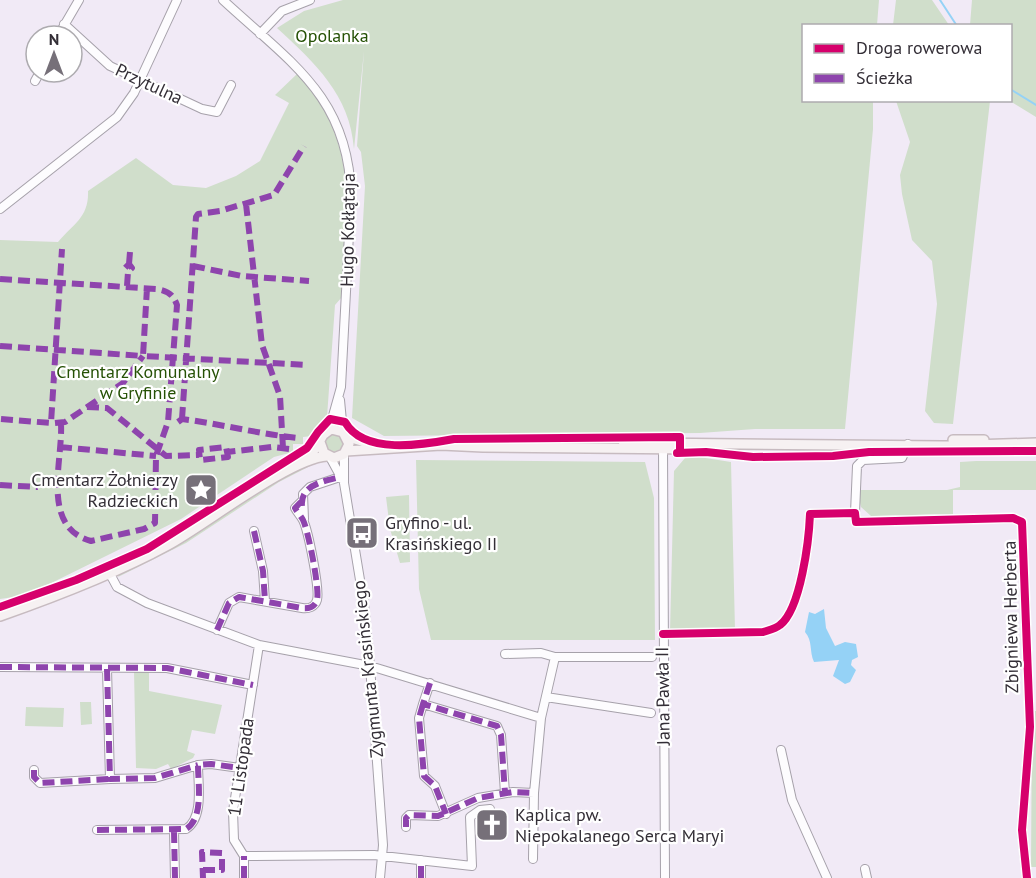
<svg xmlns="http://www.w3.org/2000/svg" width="1036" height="878" viewBox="0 0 1036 878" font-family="'PT Sans',sans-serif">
<rect width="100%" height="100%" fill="#f1eaf6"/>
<path fill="#d0decb" d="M343,0H879L877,25L804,26V100L873,101V129L845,429H755L700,433L384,436L352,418L365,186L361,152L357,146L364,51L354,149C350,95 315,63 277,28L304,11Z
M896,0H932L949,25H893Z
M972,0H1036V117L1010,101V26L970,25Z
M297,74C362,144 346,210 342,297L335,305L327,417L312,436L303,437V444H293V452L274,457L181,519L27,595L0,599V240L58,242C74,223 89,217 88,191L136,158L173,185L206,188L236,176L260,161L289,103L275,95Z
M896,101H990L953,424L934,423L925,411L937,304L932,261L912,240L902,194L900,175L910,142Z
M325 443a9 9 0 1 1 18 0a9 9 0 1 1-18 0Z
M699,457L731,462L735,630L670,632L674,471L685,458Z
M416,460L645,462L654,498L655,640H431L419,589Z
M313,461L312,465L279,482L186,543L118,577L120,573C189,544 247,496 313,461Z
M976,461H1036V490H953V514L871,516L861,507L857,490H947L960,487V462Z
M409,495L410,562L400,563L390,529L386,497Z
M149,670V691L222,705L215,734L192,730L187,751L195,754L193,758L171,769L168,764L156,769L136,768L134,671Z
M80,702H91L92,724L81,725Z
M26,707L64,708L63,727L25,726Z
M1032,711H1036V867H1031Z"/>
<path fill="#95d2f6" d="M824,609L826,628L835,646L845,642L856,644L858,657L852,660L851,665L856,670L850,682L845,684L833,676L839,660L814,662C809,651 813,641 805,632L809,612L815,614Z"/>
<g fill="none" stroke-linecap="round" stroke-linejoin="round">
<path stroke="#95d2f6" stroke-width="2" d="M940,0L957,26
M1010,89L1036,105"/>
<g stroke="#a6a1aa" stroke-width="10">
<path id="minor" d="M223,0C290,62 349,97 351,196L341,387L329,430
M64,24L110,66L202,109L217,112L231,85
M260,34L282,11L310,0
M58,36L79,0
M35,81L40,72
M0,209L117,117L134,93L177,0
M340,400L343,432
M663,445L665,878
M344,454V483L364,604L370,666L383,845L380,878
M330,457L342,479
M855,513L857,466L863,460L902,458L908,444
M304,519L303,494L310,487L340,477
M254,531L263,571L265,601
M110,574L117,587L147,603L259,645L370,666L541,718
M217,630L229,603L239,597L302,608C308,609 315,607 317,600C320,589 308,530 303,520C301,516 297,512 295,508L302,501
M663,634L763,632C769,630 775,629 780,625C801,609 809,539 810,514L855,513L856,522L1013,518L1022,522L1030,727L1022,830L1027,878
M259,645L233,811L234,840L244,856L374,855L472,866L470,817L480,810L490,809
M505,654L541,653L555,657
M0,667L167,668L253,685
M107,669L110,779L155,778L198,765
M430,683L423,704L497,726L501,735L505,793
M546,697L651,713
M423,704L419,718L424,776L435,786L446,814
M781,750L792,800L827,878
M34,770V777L40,783L110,779
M406,827V818L409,815L438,816L478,798L513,792L534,793
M97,830L186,829C204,818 198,784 198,765L211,764L240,768
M174,831L175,878
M533,859L534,793L541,718L555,657H652
M865,869L867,878
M244,878V856
M421,878V860"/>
</g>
<g stroke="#c7bbc0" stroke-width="12">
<path id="major" d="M348,437L375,445
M953,440H984
M623,446L646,443L942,446L1036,443
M346,451L441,445L483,447L694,449
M298,461L315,449L323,435L331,429L343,432L349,444L344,454L334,458L324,453L320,442
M0,616C57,596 115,574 168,545C205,525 290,458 327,456"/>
</g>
<use href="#minor" stroke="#fdfcfe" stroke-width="8"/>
<use href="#major" stroke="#f6f1f2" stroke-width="9"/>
<path stroke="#8e44ad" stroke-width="6" stroke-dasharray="12 6" stroke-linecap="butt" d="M246,204L262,345L280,396L283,448
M129,264L130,252
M193,266L242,276L309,281
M0,279L157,289C168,291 173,294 177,305L168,422L156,456L155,523L144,529L91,541C40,527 63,461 61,424
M127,286L128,272L132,268L129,264L125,268L128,272
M147,288L143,356L307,365
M0,346L143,356
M87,407L107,408L166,456L199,455
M1,419L51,423L62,249
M182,419L196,217L198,214L220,211L274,195L304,146
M178,422L182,419C221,424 259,434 298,438
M55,423L65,422L123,383L143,356
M60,447L156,456
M227,452L228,457L200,460L199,450L226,447L227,452L272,447L290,449
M0,485L38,487
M302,506C300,485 324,481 340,477
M254,531L263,571L265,601
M217,630L229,603L239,597L302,608C308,609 315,607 317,600C320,589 308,530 303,520C301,516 297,512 295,508L302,501
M0,667L167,668L253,685
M107,669L110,779L155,778L198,765
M430,683L423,704L497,726L501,735L505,793
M423,704L419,718L424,776L435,786L446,814
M34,770V777L40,783L110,779
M406,827V818L409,815L438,816L478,798L513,792L534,793
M97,830L186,829C204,818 198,784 198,765L211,764L240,768
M174,831L175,878
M203,870H222V853L202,852L203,878
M244,878V856
M421,878V860"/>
<g stroke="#fff" stroke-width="11">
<path id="cycleway" d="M677,453L706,452L753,457L833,456L869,452L1036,451
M0,607L76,580L147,549L307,448L318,432L330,419L345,422C364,455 422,445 454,439L677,437H680V453
M663,634L763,632C769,630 775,629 780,625C801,609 809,539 810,514L855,513L856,522L1013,518L1022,522L1030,727L1022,830L1027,878"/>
</g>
<use href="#cycleway" stroke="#d6006c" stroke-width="8"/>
</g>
<defs>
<g id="sight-square" transform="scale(1.725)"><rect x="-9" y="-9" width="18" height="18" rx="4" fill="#767079" stroke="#fff"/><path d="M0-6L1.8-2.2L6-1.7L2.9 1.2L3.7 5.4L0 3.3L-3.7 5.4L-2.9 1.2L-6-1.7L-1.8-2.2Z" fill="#fff"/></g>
<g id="bus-square" transform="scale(1.725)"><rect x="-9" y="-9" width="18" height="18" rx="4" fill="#767079" stroke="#fff"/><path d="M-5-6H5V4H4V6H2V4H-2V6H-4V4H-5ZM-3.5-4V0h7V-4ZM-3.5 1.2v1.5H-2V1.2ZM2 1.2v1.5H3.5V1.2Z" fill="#fff"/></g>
<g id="church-square" transform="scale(1.725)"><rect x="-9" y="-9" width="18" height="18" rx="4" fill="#767079" stroke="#fff"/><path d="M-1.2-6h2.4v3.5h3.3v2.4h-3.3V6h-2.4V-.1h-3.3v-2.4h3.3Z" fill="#fff"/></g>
</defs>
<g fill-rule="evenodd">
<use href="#sight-square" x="201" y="490"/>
<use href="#bus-square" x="362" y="533"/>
<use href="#church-square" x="492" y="825"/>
</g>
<g text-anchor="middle" stroke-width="4.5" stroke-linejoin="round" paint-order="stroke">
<g font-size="18" fill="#255105" stroke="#fff">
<text x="332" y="42">Opolanka</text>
<text x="138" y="378">Cmentarz Komunalny<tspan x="138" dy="21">w Gryfinie</tspan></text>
</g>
<g font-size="18" fill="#332e36" stroke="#fff">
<text transform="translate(149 84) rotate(25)" y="6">Przytulna</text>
<text transform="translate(348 230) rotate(-89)" y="6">Hugo Kołłątaja</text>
<text transform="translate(1011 617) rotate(-91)" y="6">Zbigniewa Herberta</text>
<text transform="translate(368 669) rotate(-96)" y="6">Zygmunta Krasińskiego</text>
<text transform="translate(663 696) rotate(-91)" y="6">Jana Pawła II</text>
<text transform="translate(241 767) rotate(-82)" y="6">11 Listopada</text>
</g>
<g font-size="18" fill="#332e36" stroke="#fff" text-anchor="start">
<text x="178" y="486" text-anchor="end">Cmentarz Żołnierzy<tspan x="178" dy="21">Radzieckich</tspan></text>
<text x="385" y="529">Gryfino - ul.<tspan x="385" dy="21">Krasińskiego II</tspan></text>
<text x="515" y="821">Kaplica pw.<tspan x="515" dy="21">Niepokalanego Serca Maryi</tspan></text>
</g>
</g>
<rect x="802" y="24" width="210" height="78" fill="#ffffff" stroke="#adabaf" stroke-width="1.5"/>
<rect x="814" y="44" width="30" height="9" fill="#d6006c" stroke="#adabaf" stroke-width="1.5"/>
<text x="856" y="54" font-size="18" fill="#332e36">Droga rowerowa</text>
<rect x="814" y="74" width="30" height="9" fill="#8e44ad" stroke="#adabaf" stroke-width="1.5"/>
<text x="856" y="84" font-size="18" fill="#332e36">Ścieżka</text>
<g transform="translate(54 54)"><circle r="28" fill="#ffffff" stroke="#adabaf" stroke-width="1.5"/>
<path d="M0-4.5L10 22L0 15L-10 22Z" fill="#767079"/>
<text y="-9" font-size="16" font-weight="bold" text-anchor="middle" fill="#332e36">N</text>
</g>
</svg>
